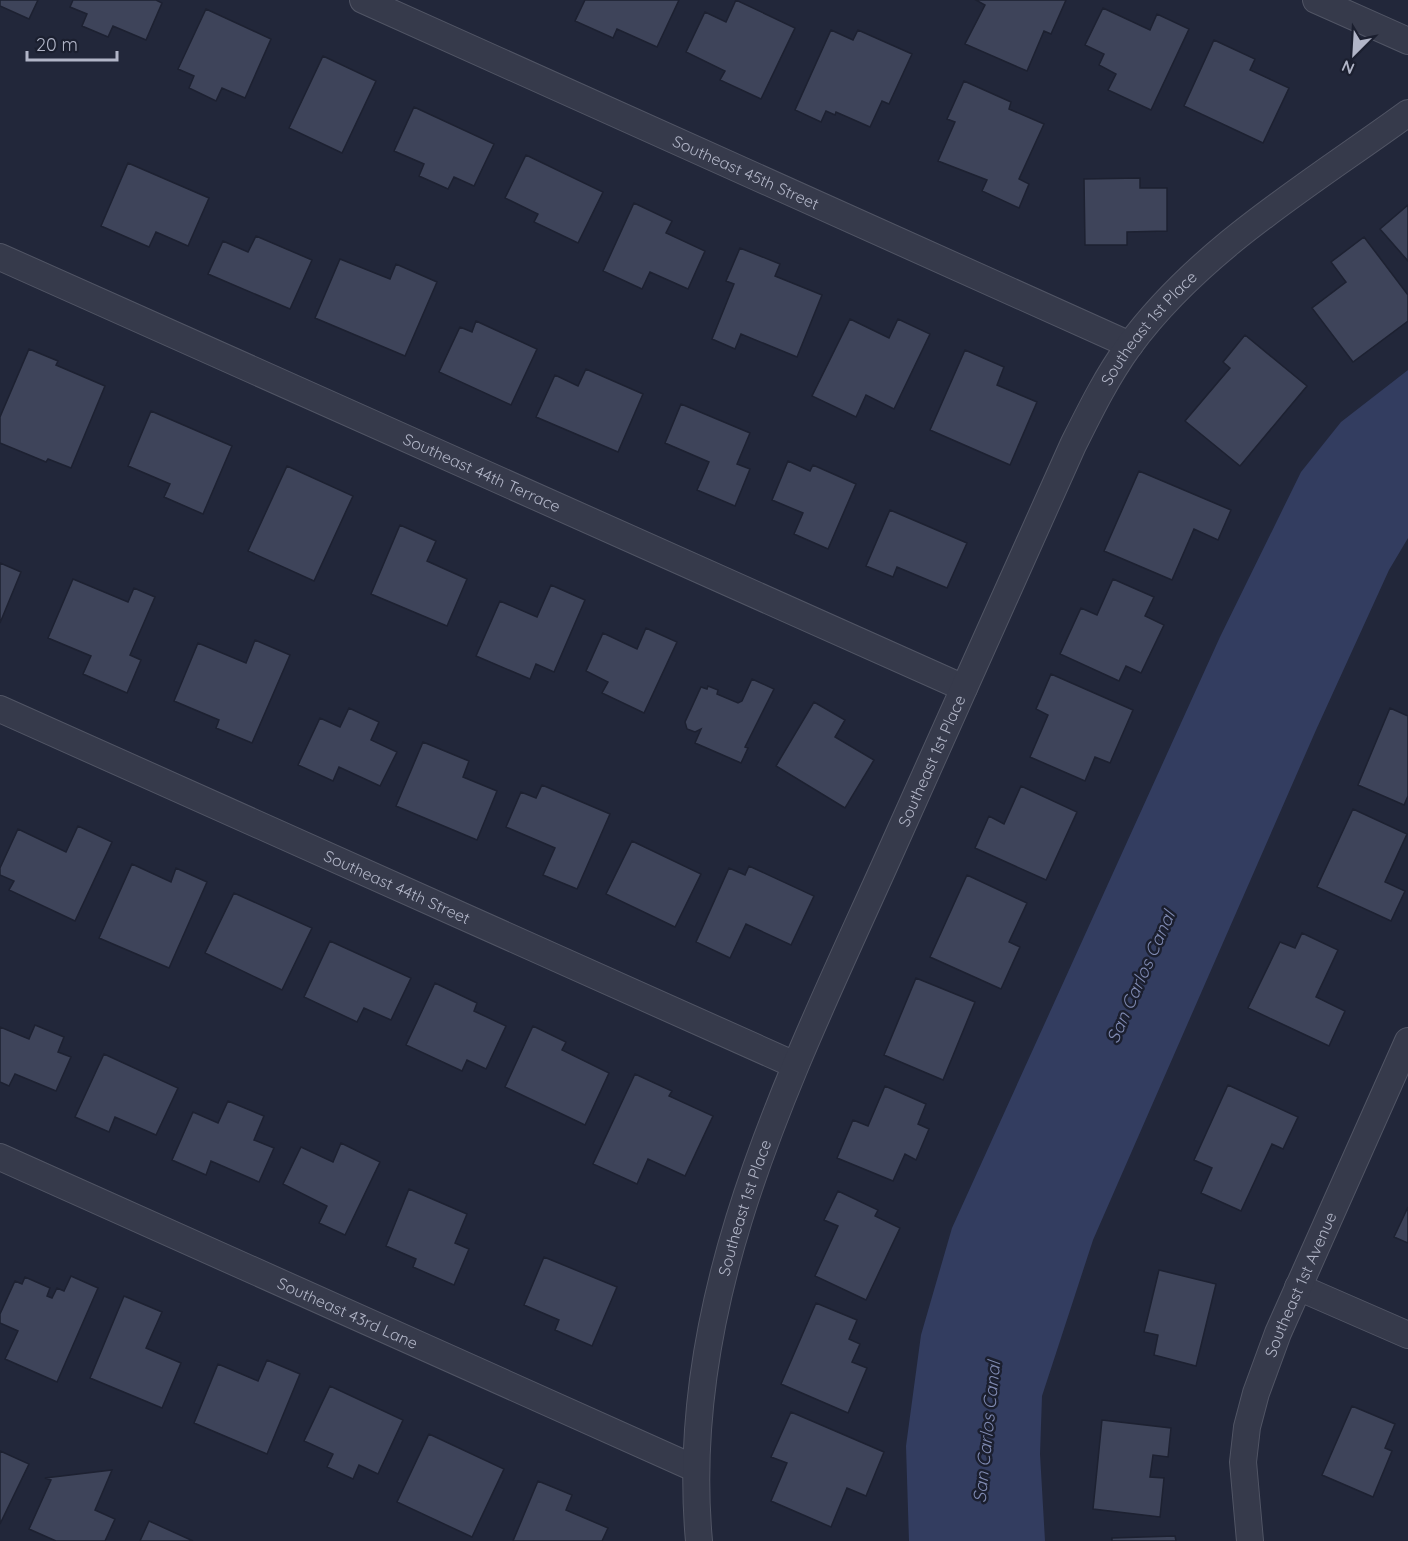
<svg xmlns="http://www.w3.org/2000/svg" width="1408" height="1541" viewBox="0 0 1408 1541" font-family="Quicksand,sans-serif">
<rect width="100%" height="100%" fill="#22273a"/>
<path fill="#333d60" d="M1408,370V538L1389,570L1316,730L1093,1240L1042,1396L1040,1454L1045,1541H909L906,1446L921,1335L952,1228L1220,637L1301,472L1341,422Z"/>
<path fill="#3e445a" stroke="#1d2131" stroke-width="1.5" d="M0,0H38L29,19L0,6Z
M73,0H156L162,3L146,40L113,26L108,37L82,26L87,14L70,7Z
M585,0H679L657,47L617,29L613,38L575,21Z
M736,0L795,28L761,99L720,80L725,71L686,52L705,12L726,22Z
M1066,0L1051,34L1044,31L1027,71L965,44L985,5L976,0Z
M1103,8L1150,30L1157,14L1189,29L1151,110L1108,90L1116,74L1099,65L1104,54L1085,45Z
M206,9L271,39L245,98L222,88L216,101L189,88L194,76L178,69Z
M831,30L853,40L858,30L912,54L889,104L882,101L870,127L836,112L835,115L826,111L821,122L795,110Z
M1214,40L1255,59L1250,70L1289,88L1263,143L1184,106Z
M323,56L376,81L342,153L289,128Z
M964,81L1011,102L1009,109L1044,124L1019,179L1029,184L1019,208L982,191L987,180L938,161L955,122L947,119Z
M414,107L494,144L474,186L454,177L448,189L419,176L424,164L394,151Z
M526,155L603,192L578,243L534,222L538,214L505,198Z
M128,163L209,198L188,246L156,232L149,247L101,226Z
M1140,178V188H1167V231L1127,232V245H1085L1084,179Z
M634,203L672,221L666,233L705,251L688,289L650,272L642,289L603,271Z
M1408,205V261L1380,229Z
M256,236L312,260L290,309L208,274L223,241L248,252Z
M1364,237L1408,295V321L1353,362L1312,308L1346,282L1331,262Z
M740,248L780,264L775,276L822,295L797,357L741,334L735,349L712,339L734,284L726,281Z
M340,259L390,279L396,264L437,282L405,356L315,318Z
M850,319L889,338L898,319L930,334L894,409L866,395L856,417L812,396Z
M476,321L537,349L511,405L439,372L460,327L472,332Z
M1245,335L1307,386L1240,466L1185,421L1230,368L1223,362Z
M29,349L58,361L56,365L105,386L71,468L48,459L46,462L0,443V417Z
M965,350L1004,367L997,385L1037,402L1010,465L930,430Z
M586,369L643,394L618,452L536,417L555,375L578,386Z
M681,404L750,433L737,464L750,469L735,506L697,490L709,462L665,443Z
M151,411L232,446L203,514L164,497L170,484L128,466Z
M788,461L810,471L813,465L856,484L828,549L794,534L803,513L772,500Z
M287,466L353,496L314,581L248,551Z
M1139,471L1231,510L1218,540L1194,529L1172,580L1104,551Z
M890,510L967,543L947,588L897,567L893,577L866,566Z
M400,525L436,541L427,561L467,579L447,626L371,594Z
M0,563L21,572L0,623Z
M73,579L128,602L134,588L155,597L130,655L141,660L127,693L83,674L91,656L48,638Z
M1113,579L1154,597L1145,616L1164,625L1141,673L1126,666L1119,681L1060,654L1081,608L1097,615Z
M551,585L585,600L554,672L536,664L530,679L476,656L500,601L537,617Z
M646,628L677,642L644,713L602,693L608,682L586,671L603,633L637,649Z
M255,640L290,655L252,743L216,728L219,720L174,701L198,643L246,663Z
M1051,674L1133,710L1110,763L1095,757L1085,781L1030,757L1048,715L1036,709Z
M752,679L774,689L745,747L748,748L741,763L695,743L701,729L695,732L687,729L685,722L701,687L707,689L708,686L718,690L717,694L738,703L742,701Z
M814,702L845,720L835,737L874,760L845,808L776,766Z
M349,708L379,722L371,740L397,752L380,786L339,767L333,781L298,765L320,718L340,727Z
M1390,708L1408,716V796L1404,805L1358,785Z
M423,742L469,761L463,777L497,791L477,840L396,806Z
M542,785L610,814L577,889L543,875L555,848L506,827L521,792L536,798Z
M1021,786L1077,812L1046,880L975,848L989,816L1004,824Z
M1353,809L1407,834L1385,882L1405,891L1391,921L1317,887Z
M78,826L112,842L75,921L9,890L14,881L0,875V868L18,829L66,852Z
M632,841L701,874L675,927L606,894Z
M132,864L171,882L176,868L207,882L169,968L99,938Z
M749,866L814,896L791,945L746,924L730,958L696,942L729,868L745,875Z
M967,875L1027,903L1009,942L1020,947L1001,989L930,957Z
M234,893L312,928L282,990L205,953Z
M1302,933L1338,950L1316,997L1345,1011L1329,1046L1248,1008L1280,942L1295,948Z
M330,941L411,978L391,1020L364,1008L357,1022L304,997Z
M916,978L975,1002L943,1080L884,1055Z
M435,983L477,1003L474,1011L506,1026L486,1069L467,1060L462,1071L406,1045Z
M35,1025L64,1037L58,1052L71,1057L56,1091L15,1074L9,1086L0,1082V1027L29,1039Z
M533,1026L566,1042L562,1050L609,1073L585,1125L505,1087Z
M104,1054L178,1088L156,1135L115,1117L109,1132L75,1117Z
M635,1074L672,1091L669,1096L713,1116L685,1176L648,1159L637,1184L593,1164Z
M1228,1085L1298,1117L1283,1149L1272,1144L1241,1211L1201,1193L1212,1168L1194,1160Z
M885,1086L926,1104L918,1124L929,1129L916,1160L905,1154L893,1181L837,1158L853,1120L868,1126Z
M228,1101L264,1116L254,1140L274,1148L259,1182L211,1161L206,1175L172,1160L193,1112L218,1123Z
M341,1143L380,1162L345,1235L319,1223L327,1206L283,1184L301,1147L333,1162Z
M409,1189L467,1214L455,1243L469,1249L454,1285L413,1267L416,1259L386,1246Z
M838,1191L878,1210L875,1216L900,1228L866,1300L815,1276L838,1226L824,1220Z
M1408,1207V1243L1394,1237Z
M544,1257L617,1287L592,1346L555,1330L559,1320L524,1305Z
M1159,1270L1216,1284L1196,1366L1154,1355L1158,1335L1144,1332Z
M71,1276L98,1288L57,1382L5,1359L18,1331L0,1323V1314L15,1281L22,1284L25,1277L50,1288L47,1296L52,1298L57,1288L64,1291Z
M124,1296L162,1312L146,1348L181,1363L162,1408L90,1378Z
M816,1303L857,1320L849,1339L860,1344L852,1362L867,1368L848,1413L781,1384Z
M267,1360L300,1374L267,1454L194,1423L218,1364L258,1381Z
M330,1386L403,1420L378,1474L359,1465L353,1479L327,1467L333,1454L304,1441Z
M1352,1406L1395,1424L1385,1448L1392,1451L1373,1497L1322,1475Z
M791,1412L884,1452L866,1496L847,1488L831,1527L771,1501L787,1463L771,1457Z
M1102,1420L1171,1428L1168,1457L1153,1455L1150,1477L1164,1478L1160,1517L1093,1509Z
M429,1434L504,1469L472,1537L397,1502Z
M0,1451L29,1464L0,1524Z
M112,1470L95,1510L115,1519L105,1541H56L29,1529L51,1480L45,1478Z
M538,1481L572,1495L566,1510L608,1528L602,1541H513Z
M149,1521L193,1541H140Z
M1175,1536L1176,1541H1112V1538Z"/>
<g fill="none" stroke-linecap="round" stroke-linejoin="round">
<g stroke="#515565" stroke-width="28">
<g id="minor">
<path id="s1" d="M363,0L1130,345"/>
<path d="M1316,0L1408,41"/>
<path id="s2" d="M0,257L964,688"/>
<path id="s3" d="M0,709L795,1065"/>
<path id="s4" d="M0,1157L696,1469"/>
<path d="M1298,1287L1408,1335"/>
<path id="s5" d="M699,1541C677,1301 787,1082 883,869C946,728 1009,587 1073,445C1090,411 1106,378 1129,346C1200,249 1312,183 1408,113"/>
<path id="s6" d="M1250,1541L1243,1462L1247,1427L1256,1393L1278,1333L1408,1041"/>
</g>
</g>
<use href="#minor" stroke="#363a4b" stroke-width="26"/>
</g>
<g text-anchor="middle" stroke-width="5" stroke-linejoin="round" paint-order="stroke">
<g font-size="16" fill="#b1b5c7" stroke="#1b1f2f">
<text dy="6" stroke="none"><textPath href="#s1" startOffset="420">Southeast 45th Street</textPath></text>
<text dy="6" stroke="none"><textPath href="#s5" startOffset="1310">Southeast 1st Place</textPath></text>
<text dy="6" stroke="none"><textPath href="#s2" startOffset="528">Southeast 44th Terrace</textPath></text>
<text dy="6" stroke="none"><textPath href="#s5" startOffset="824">Southeast 1st Place</textPath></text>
<text dy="6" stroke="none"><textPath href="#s3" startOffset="435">Southeast 44th Street</textPath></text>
<text dy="6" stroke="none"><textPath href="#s5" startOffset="339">Southeast 1st Place</textPath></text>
<text dy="6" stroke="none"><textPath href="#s6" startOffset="267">Southeast 1st Avenue</textPath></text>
<text dy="6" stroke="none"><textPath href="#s4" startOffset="381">Southeast 43rd Lane</textPath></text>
</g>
<g font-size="18" font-style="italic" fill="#808bb3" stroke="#1b1f2f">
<text transform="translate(1141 977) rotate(-66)" y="6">San Carlos Canal</text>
<text transform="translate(987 1432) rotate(-84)" y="6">San Carlos Canal</text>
</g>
</g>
<g transform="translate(1354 54) rotate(204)" stroke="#1b1f2f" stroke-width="4.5" paint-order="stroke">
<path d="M0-4.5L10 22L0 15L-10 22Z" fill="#b1b5c7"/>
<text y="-9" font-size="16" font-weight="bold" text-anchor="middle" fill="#b1b5c7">N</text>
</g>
<path d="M27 51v9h90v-9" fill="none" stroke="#b1b5c7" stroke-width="3"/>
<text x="36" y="51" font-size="18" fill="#b1b5c7" stroke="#1b1f2f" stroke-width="4.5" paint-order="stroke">20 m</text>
</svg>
